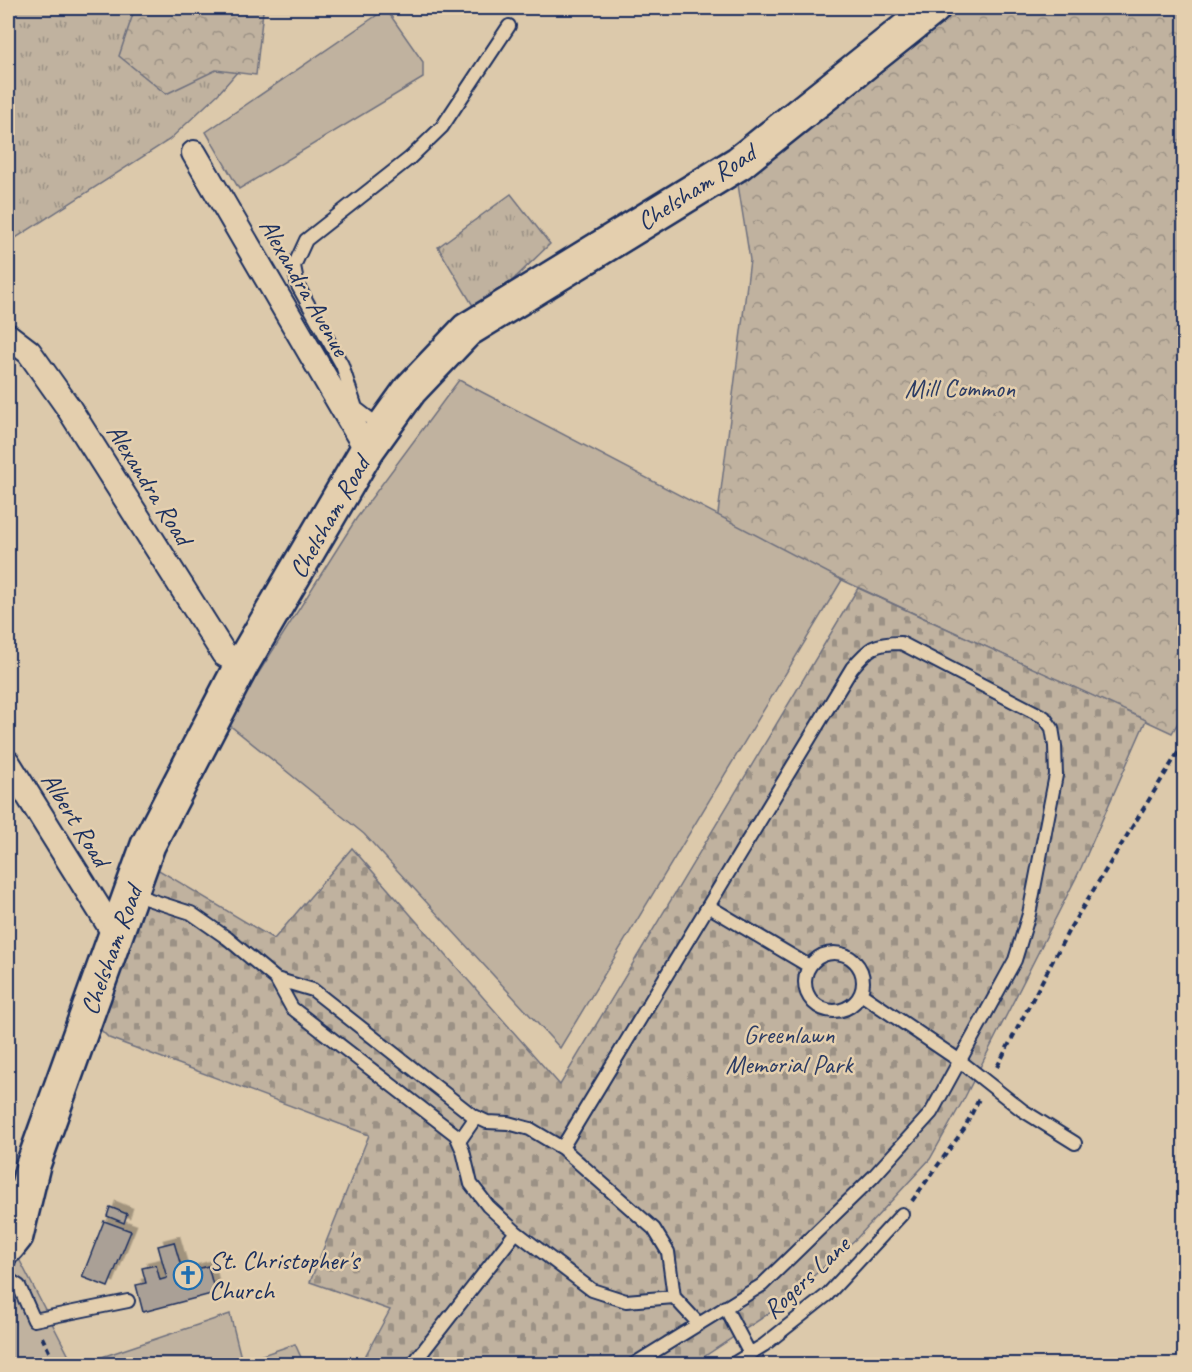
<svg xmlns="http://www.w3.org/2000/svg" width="1192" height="1372" viewBox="0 0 1192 1372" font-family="Caveat,sans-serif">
<defs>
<pattern id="grass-tufts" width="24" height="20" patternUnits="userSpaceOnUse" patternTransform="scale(1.5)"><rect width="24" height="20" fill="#c0b29f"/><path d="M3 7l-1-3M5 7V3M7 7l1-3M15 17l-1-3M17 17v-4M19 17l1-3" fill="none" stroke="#9b9185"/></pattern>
<pattern id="forest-crowns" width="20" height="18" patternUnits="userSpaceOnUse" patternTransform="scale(1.5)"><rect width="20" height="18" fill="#c0b29f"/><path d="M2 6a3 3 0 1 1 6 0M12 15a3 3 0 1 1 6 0" fill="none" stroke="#9b9185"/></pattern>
<pattern id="cemetery-stones" width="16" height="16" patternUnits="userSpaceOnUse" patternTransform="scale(1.5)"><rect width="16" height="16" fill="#c0b29f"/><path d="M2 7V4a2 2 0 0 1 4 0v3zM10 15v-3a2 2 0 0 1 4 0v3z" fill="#9b9185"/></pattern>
<filter id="shadow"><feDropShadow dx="5.5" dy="-5.5" stdDeviation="0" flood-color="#0004"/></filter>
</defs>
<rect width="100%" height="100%" fill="#dcc9ab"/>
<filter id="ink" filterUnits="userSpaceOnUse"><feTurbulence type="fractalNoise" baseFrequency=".0167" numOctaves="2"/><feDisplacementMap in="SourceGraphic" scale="12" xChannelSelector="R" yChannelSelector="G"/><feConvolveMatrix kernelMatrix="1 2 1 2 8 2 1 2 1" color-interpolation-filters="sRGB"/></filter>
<g filter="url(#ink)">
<path fill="url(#grass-tufts)" stroke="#6e707e" stroke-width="1.5" d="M8,8H233L251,56L218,94L169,140L8,243Z
M511,194L550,244L478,314L438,247Z"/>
<path fill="url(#forest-crowns)" stroke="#6e707e" stroke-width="1.5" d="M135,8H261L263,11L256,75L216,70L166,94L119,56Z
M958,8H1184V712L1172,733L717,522L750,260L737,178Z"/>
<path fill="url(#cemetery-stones)" stroke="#6e707e" stroke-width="1.5" d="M858,588L1146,720L1081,868L965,1097L930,1159L857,1238L777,1308L693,1364H361L390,1310L310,1282L369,1135L109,1038L98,1027L154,867L274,939L352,848L560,1085Z"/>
<path fill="#c0b29f" stroke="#6e707e" stroke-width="1.5" d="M386,9L423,62V78L239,189L206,132Z
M459,380L842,580L560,1048L364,834L227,723L356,519Z
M18,1257L73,1364H8V1288Z
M230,1314L242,1362L295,1344L304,1364H81Z"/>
<path fill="#aaa096" stroke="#1b2f5e" stroke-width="1.5" filter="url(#shadow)" d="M110,1207L127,1214L124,1223L107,1216Z
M104,1221L131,1231L108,1287L82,1277Z
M174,1242L183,1273L208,1266L215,1293L143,1312L136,1285L146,1283L142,1268L156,1265L160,1280L167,1278L158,1246Z"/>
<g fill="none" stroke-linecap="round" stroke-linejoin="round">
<g stroke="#1b2f5e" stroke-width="16">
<path id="lane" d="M382,428L356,408L342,365L298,286L294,266L306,240L410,158L442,127L509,26
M132,894L191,913L227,938L276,979L292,1008L456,1135L463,1151L471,1184L488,1206L516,1232L592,1290L626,1301L674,1297
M708,906L809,966
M805 982a29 29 0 1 1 58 0a29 29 0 1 1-58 0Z
M276,979L313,990L472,1115L487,1122L508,1123L530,1129L562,1148L654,1229L668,1252L674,1297L699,1324
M861,994L960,1061L1022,1110L1075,1143
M460,1140L476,1117
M562,1148L852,668C869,648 874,643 901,643L1044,717L1052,728L1055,746L1056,775L1029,914L1015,960L931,1113L873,1177L762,1285L634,1364
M8,1279L19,1286L34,1320L128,1301
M725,1307L750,1354
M413,1364L516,1232
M733,1364L764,1345L827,1295L902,1214"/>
</g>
<g stroke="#1b2f5e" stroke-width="28">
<path id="street" d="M194,153L367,450
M8,336L29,352L68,407L224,654L242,664
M8,763L116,936"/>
</g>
<g stroke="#1b2f5e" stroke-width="38">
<path id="secondary" d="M8,1246L16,1236L33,1165L148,845L242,664L367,450L410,390L467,330L739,163L933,8"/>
</g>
<path stroke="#1b2f5e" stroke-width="4" stroke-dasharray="6 4.5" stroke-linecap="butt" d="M997,1067L1070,928L1184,743
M912,1201L964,1129L980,1097
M42,1337L55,1364"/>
<use href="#lane" stroke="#e4cfae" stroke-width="12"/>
<use href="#street" stroke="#e4cfae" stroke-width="24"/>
<use href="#secondary" stroke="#e4cfae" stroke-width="33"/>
</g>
</g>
<defs>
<g id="church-ring" transform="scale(1.5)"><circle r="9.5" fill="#e4cfae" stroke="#1f6fb2" stroke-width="1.5"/><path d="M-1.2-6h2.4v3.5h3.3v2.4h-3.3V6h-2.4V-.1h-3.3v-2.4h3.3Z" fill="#1f6fb2"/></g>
</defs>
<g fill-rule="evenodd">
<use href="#church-ring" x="188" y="1275"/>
</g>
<g text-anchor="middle" stroke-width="5" stroke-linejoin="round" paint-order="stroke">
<g font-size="26" fill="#1b2f5e" stroke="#e4cfae">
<text transform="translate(696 187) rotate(-33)" y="9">Chelsham Road</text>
<text transform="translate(305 287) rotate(60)" y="9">Alexandra Avenue</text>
<text transform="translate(150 484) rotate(58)" y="9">Alexandra Road</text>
<text transform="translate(329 517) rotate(-60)" y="9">Chelsham Road</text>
<text transform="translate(76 819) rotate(58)" y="9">Albert Road</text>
<text transform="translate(111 950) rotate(-70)" y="9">Chelsham Road</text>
<text transform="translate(806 1277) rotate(-43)" y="9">Rogers Lane</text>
</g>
<g font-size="26" fill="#2c3c64" stroke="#e4cfae">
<text x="960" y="397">Mill Common</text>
<text x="789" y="1043">Greenlawn<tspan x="789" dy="30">Memorial Park</tspan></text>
</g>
<g font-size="26" fill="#1b2f5e" stroke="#e4cfae" text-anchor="start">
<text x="209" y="1269">St. Christopher's<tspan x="209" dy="30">Church</tspan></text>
</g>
</g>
<rect width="1192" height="1372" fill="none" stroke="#e4cfae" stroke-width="30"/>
<rect x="15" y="15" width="1162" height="1342" fill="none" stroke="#1b2f5e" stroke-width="2" filter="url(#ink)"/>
</svg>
